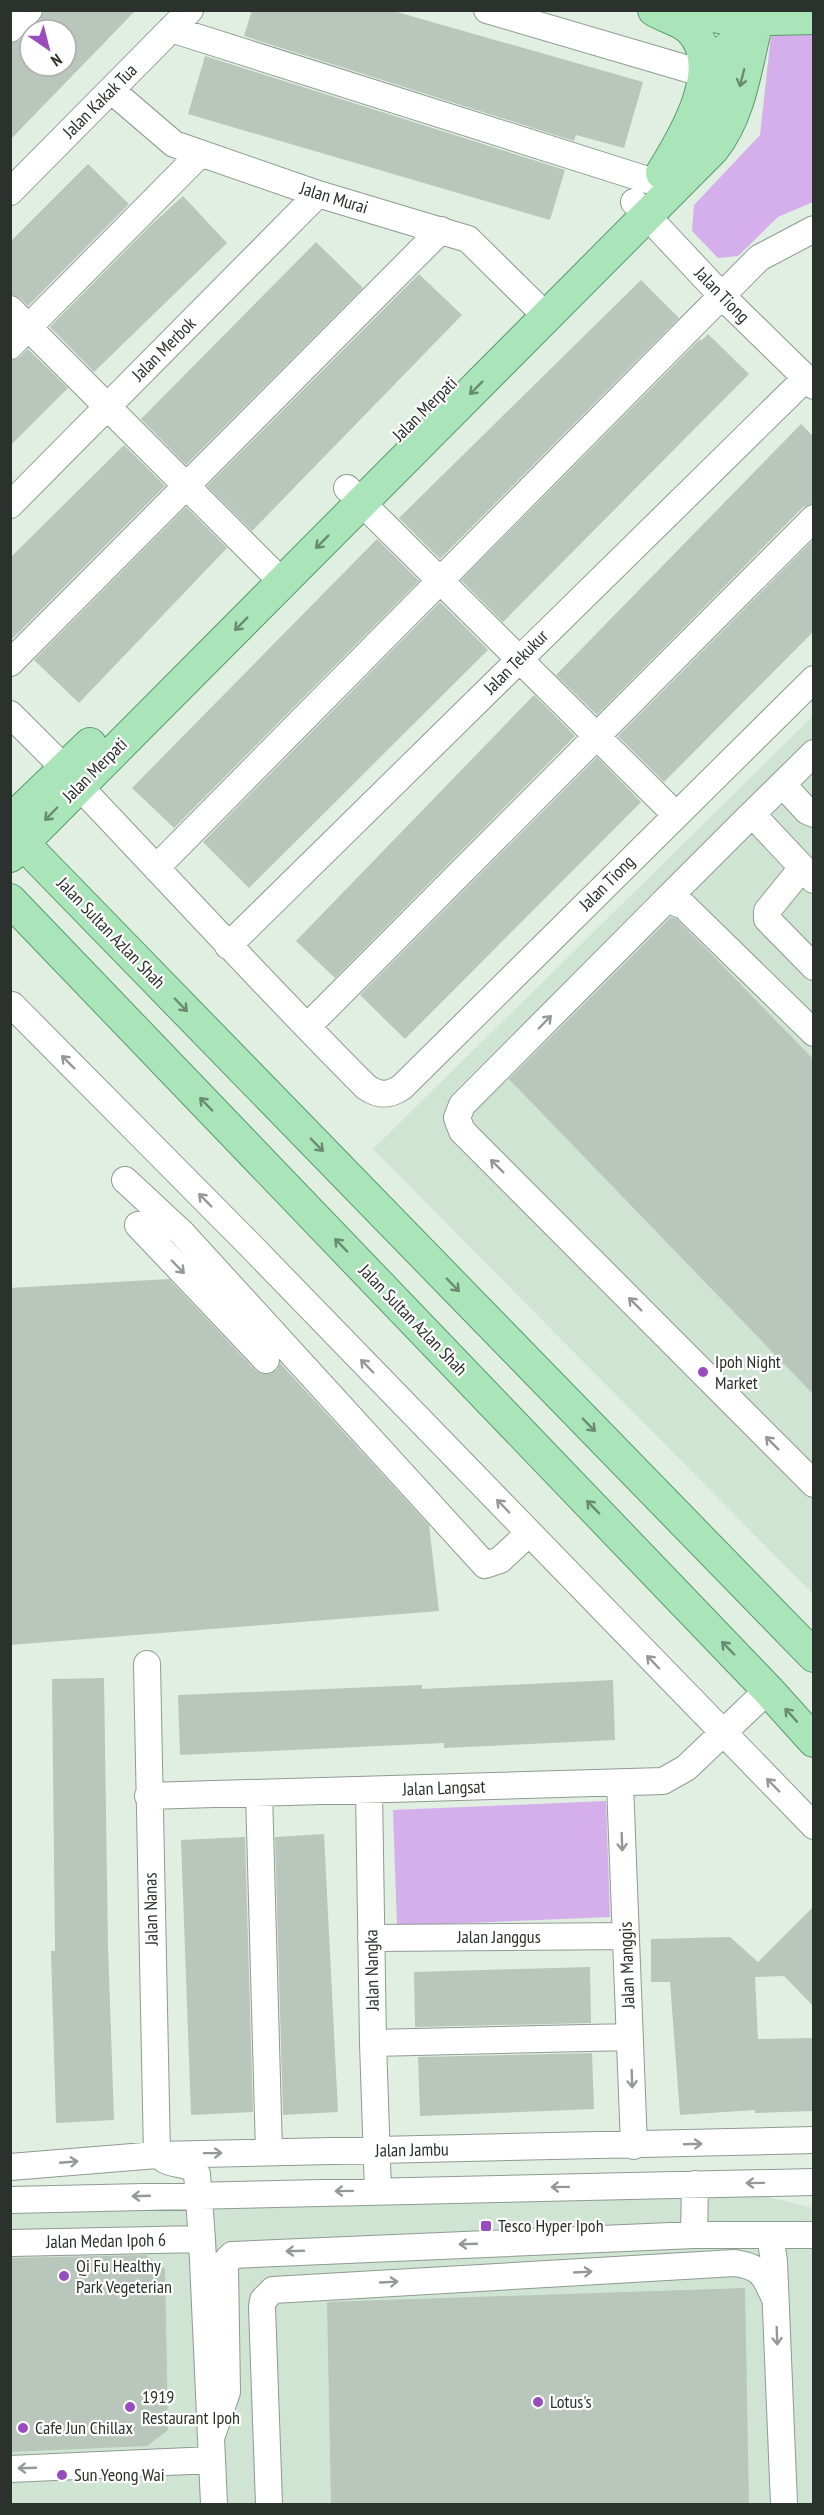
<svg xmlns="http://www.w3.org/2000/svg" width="824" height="2515" viewBox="0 0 824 2515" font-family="'PT Sans Narrow',sans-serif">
<rect width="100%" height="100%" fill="#e1efe3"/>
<path fill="#cfe4d3" d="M813,716V1594L373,1149Z
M747,2192L813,2208V2504H11V2194Z"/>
<path fill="#d5afeb" d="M813,33V202L778,217L738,256L718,258L692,231L694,205L760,135L771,35Z
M606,1801L610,1917L397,1926L393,1810Z"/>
<path fill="#b9c6bb" d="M44,10H136L10,140V44L20,40L30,30V66H66V30H30L40,20Z
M252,10H390L643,82L624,148L576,135L574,141L244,36Z
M205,56L565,170L550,220L188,114Z
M88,164L129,204L28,306L20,298L10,294V242Z
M183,196L227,243L94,372L50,327L151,225Z
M316,242L363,288L186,465L141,419Z
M419,274L462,315L252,531L207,486Z
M641,280L679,318L440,559L399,518Z
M708,334L749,374L503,622L461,580L700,339L701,341Z
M28,349L68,388L10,446V361L20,357Z
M801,424L813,436V503L803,507L597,715L556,675Z
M124,445L165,486L12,639L10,637V558Z
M186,507L227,548L79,703L34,660Z
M377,539L419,581L174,828L132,788Z
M813,540V632L664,782L618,736Z
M440,602L488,650L249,888L203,842Z
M534,695L575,736L335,978L296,941Z
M597,757L641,802L405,1039L360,995Z
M671,917L676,919L717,960L813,1059V1394L509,1079Z
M169,1279L256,1371L262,1374H270L277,1370L280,1363L429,1525L439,1611L10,1645V1288Z
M104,1678L108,1945L114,2120L56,2123L51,1951H55L52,1679Z
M613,1680L615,1740L444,1748V1743L180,1755L178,1695L422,1685V1689Z
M324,1834L338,2112L283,2115L275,1837Z
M245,1837L253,2112L191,2115L181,1840Z
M813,1907V2006L784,1976L755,1977L758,2039L813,2038V2111L755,2113V2110L680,2115L670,1982H651V1939L730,1937L758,1962Z
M590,1967L591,2023L415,2027L414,1972Z
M592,2053L594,2109L420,2116L418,2057Z
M146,2255L165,2269L168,2430L147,2446L10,2452V2258Z
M745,2288L749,2505H331L327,2302Z"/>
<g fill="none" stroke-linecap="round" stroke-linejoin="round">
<g stroke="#8e9b90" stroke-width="28">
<path id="minor" d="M487,10L705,74
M10,29L29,10
M171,29L654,182
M111,90L174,144L318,194L468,239L547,317
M10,192L190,10
M634,202L723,297L814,386
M10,309L282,582
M10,346L200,154
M347,488L675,814
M10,505L318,194
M10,663L441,230
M10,714L65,769
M783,785L807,811L814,814
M79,786C175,887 268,989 366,1087C379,1096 389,1096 402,1087L814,679
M752,814L814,753
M156,868L759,258L814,229
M802,868L767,911V919L814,967
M664,902L752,814L814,880
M228,946L806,378
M10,1008L12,1005L247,1242L814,1826
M307,1027L814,518
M814,1033L684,906L671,901L664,902L462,1105L457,1118L462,1131L814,1484
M125,1180L182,1233L485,1565L500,1560L529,1533
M138,1225L266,1360
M147,1664L157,2155
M620,1784L634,2146
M369,1790L373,2043L378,2191
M259,1793L269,2152
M148,1796L663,1781L686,1768L768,1690
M371,1938L626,1936
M373,2043L630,2037
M165,2160C176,2166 190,2162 197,2174L202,2239L214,2504
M10,2167L157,2155L814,2140
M10,2200L814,2182
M694,2235L695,2184
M770,2236L774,2261L784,2504
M10,2243L202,2239
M211,2438L227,2392L225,2268L227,2260L232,2255L694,2235H814
M10,2469L212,2460
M269,2504L262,2307L263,2300L273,2290L735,2263C762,2267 765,2276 775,2299"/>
</g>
<g stroke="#589b6a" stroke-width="34">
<path id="major" d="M654,10C665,17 681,20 690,29C728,66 683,139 662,173
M682,10L735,20L814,18
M690,145C715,120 719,81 728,48
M10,821L90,744
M10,830L814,1656
M10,856L713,149C741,114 746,64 757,21L750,10
M10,900L768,1690L814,1741"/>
</g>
<use href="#minor" stroke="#fff" stroke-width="26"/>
<use href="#major" stroke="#aae5b9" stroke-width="32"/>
</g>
<defs><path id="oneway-shaft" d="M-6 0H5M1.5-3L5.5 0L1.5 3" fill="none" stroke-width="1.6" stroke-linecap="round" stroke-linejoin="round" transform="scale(1.5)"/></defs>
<g stroke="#6a8b72">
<use href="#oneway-shaft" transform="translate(742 78) rotate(104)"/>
<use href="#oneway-shaft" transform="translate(476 388) rotate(135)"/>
<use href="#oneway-shaft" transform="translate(322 542) rotate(135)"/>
<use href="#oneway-shaft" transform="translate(241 624) rotate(135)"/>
<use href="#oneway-shaft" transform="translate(51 814) rotate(134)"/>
<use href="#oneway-shaft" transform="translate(181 1005) rotate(46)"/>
<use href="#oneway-shaft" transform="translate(206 1104) rotate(-134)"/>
<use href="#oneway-shaft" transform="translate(317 1145) rotate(46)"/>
<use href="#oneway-shaft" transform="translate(341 1245) rotate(-134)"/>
<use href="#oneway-shaft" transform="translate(453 1285) rotate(46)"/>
<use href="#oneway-shaft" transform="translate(589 1425) rotate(46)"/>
<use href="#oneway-shaft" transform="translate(593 1507) rotate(-134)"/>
<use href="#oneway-shaft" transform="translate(728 1648) rotate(-134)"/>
<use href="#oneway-shaft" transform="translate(791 1715) rotate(-132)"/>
</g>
<g stroke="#959896">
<use href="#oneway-shaft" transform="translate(545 1022) rotate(-46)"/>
<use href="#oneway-shaft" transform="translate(68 1062) rotate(-135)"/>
<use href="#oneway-shaft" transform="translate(497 1166) rotate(-135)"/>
<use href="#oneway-shaft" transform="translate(205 1200) rotate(-135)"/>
<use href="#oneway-shaft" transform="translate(178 1267) rotate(46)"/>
<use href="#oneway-shaft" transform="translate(635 1304) rotate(-135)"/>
<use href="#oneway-shaft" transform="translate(367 1366) rotate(-134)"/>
<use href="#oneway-shaft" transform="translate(772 1443) rotate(-135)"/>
<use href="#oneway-shaft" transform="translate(503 1506) rotate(-134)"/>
<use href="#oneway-shaft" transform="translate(653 1662) rotate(-134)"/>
<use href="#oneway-shaft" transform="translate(773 1785) rotate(-134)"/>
<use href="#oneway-shaft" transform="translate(622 1842) rotate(88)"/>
<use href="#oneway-shaft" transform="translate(632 2079) rotate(88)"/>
<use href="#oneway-shaft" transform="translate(693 2144) rotate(-2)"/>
<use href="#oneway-shaft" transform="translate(213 2153) rotate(-1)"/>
<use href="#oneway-shaft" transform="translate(69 2162) rotate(-5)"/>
<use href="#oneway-shaft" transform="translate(755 2183) rotate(179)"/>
<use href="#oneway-shaft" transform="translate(560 2187) rotate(179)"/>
<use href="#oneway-shaft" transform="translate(344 2191) rotate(179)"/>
<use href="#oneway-shaft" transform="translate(141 2196) rotate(178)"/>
<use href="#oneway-shaft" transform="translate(468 2244) rotate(178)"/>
<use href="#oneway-shaft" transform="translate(295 2251) rotate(178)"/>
<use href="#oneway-shaft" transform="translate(583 2272) rotate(-3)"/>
<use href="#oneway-shaft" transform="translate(389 2282) rotate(-3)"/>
<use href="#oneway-shaft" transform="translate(777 2336) rotate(88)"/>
<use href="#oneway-shaft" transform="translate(27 2468) rotate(178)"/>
</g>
<g fill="#984dbf" stroke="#fff" stroke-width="2">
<circle cx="703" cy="1372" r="6"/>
<rect x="480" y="2220" width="12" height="12" rx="3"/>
<circle cx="64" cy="2276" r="6"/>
<circle cx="538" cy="2402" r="6"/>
<circle cx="130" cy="2407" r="6"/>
<circle cx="23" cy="2428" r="6"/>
<circle cx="62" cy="2475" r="6"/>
</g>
<g text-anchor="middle" stroke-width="4.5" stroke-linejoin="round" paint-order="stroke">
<g font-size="18" fill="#2b312c" stroke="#fff">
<text transform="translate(100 101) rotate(-45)" y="6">Jalan Kakak Tua</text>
<text transform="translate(334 198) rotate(17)" y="6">Jalan Murai</text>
<text transform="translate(722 295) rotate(46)" y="6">Jalan Tiong</text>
<text transform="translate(164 349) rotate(-45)" y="6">Jalan Merbok</text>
<text transform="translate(425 409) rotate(-45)" y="6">Jalan Merpati</text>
<text transform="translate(516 662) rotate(-45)" y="6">Jalan Tekukur</text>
<text transform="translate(95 770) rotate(-45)" y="6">Jalan Merpati</text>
<text transform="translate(607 883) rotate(-45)" y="6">Jalan Tiong</text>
<text transform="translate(111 933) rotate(46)" y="6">Jalan Sultan Azlan Shah</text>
<text transform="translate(413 1320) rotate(46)" y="6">Jalan Sultan Azlan Shah</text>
<text transform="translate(444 1788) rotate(-2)" y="6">Jalan Langsat</text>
<text transform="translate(151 1909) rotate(-91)" y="6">Jalan Nanas</text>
<text x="499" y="1943">Jalan Janggus</text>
<text transform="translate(627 1965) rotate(-92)" y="6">Jalan Manggis</text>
<text transform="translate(372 1970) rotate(-91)" y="6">Jalan Nangka</text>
<text transform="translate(412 2150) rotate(-1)" y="6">Jalan Jambu</text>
<text transform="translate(106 2241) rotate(-1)" y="6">Jalan Medan Ipoh 6</text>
</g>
<g font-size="18" fill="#2b312c" stroke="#fff" text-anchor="start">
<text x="715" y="1368">Ipoh Night<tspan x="715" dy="21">Market</tspan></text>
<text x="498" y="2232">Tesco Hyper Ipoh</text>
<text x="76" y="2272">Qi Fu Healthy<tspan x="76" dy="21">Park Vegeterian</tspan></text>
<text x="142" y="2403">1919<tspan x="142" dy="21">Restaurant Ipoh</tspan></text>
<text x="550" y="2408">Lotus's</text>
<text x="35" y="2434">Cafe Jun Chillax</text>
<text x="74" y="2481">Sun Yeong Wai</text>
</g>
</g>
<rect width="824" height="2515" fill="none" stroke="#2b312c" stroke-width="24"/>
<g transform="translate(48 48) rotate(145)"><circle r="28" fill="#ffffff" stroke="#aaadab" stroke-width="1.5"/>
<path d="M0-4.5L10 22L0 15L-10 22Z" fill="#984dbf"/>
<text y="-9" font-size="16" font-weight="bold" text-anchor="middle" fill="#2b312c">N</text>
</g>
</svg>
